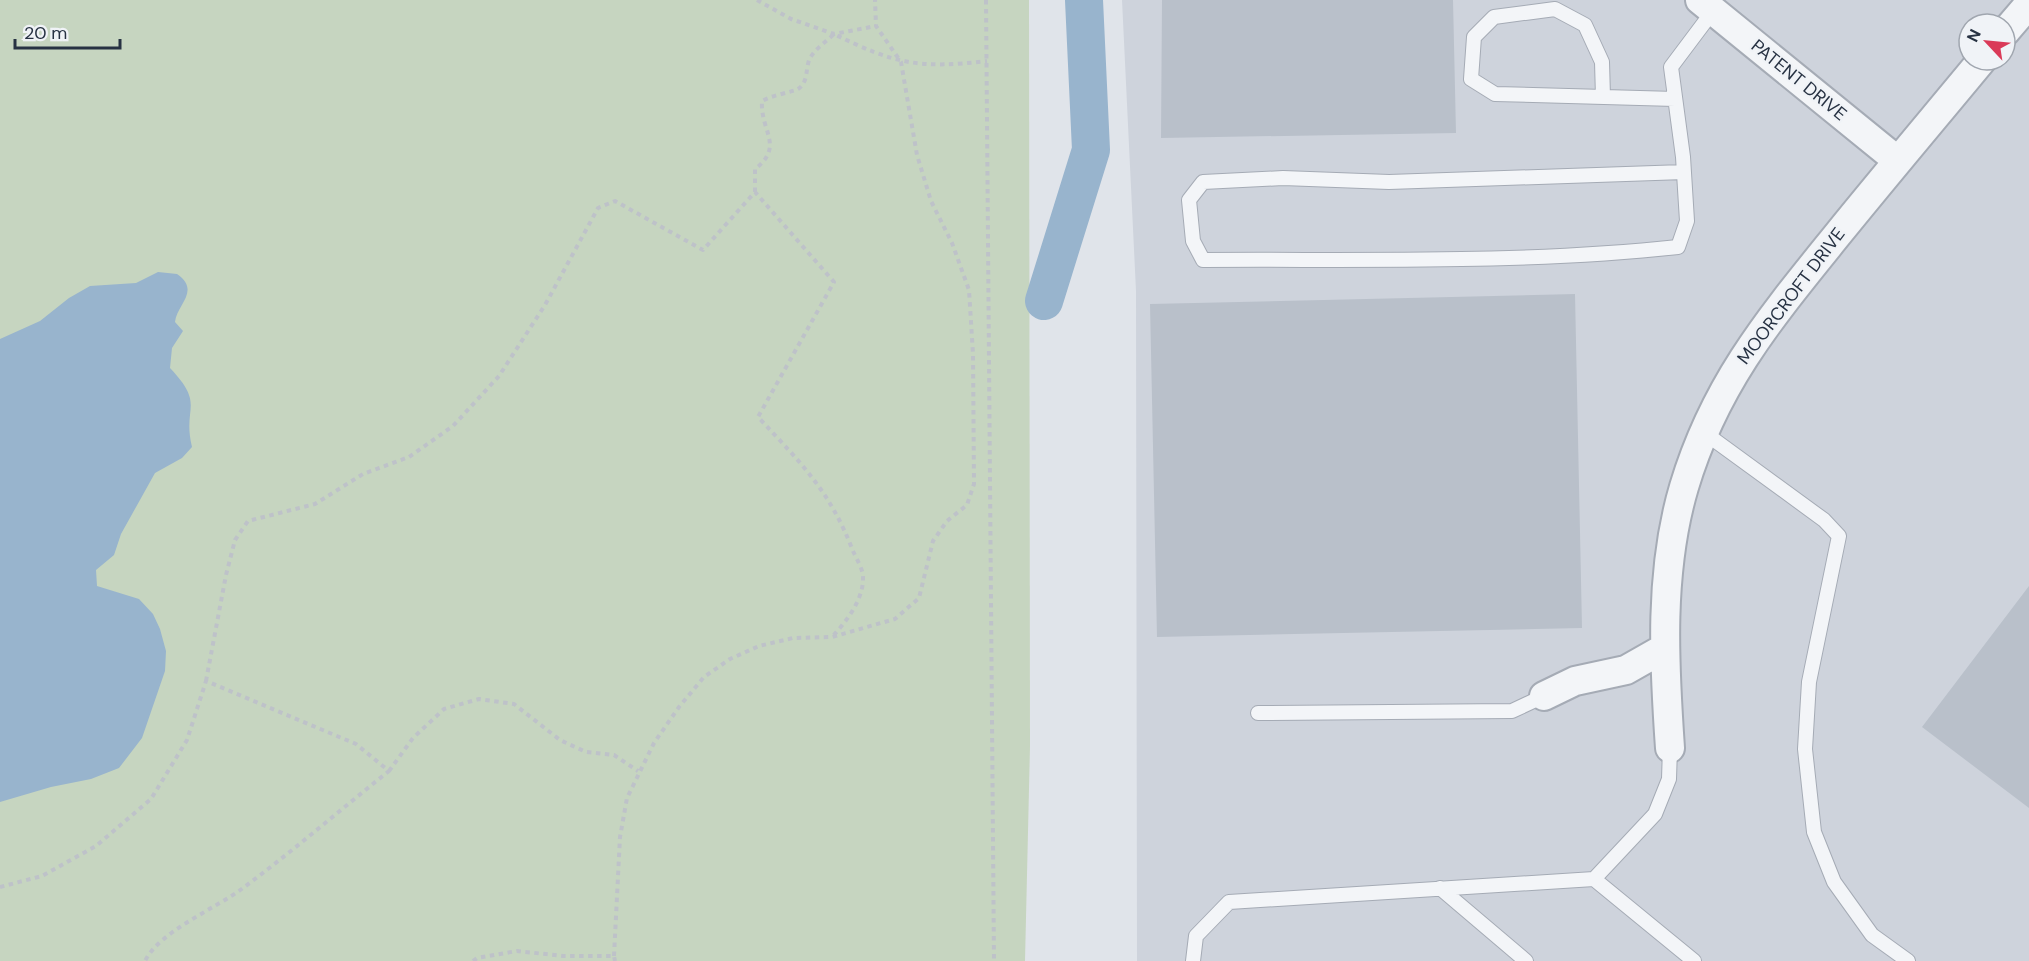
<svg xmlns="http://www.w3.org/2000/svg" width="2029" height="961" viewBox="0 0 2029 961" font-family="'DM Sans',sans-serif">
<rect width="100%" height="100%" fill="#e0e4ea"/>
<path fill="#ced3dc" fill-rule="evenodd" d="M1122,0H2029V961H1137L1136,291ZM1969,24H2005V60H1969Z"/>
<path fill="#c6d5c0" d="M0,0H1029L1030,746L1025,961H0Z"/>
<path fill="#98b4cd" d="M158,272L177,274C201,291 177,304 175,322L183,331L172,348L170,368C206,406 182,406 192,447L182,458L155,473L121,534L114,555L96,570L97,586L139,599L153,614L160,629L166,651L165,671L142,738L119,768L91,779L51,787L0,802V339L40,321L69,298L90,286L136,283Z"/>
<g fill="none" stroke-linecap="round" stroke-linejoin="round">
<path stroke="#98b4cd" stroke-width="38" d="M1044,301L1091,150L1084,0"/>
</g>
<path fill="#b9c0ca" d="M1162,0H1453L1456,133L1161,138Z
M1575,294L1582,628L1157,637L1150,304Z
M2029,586V808L1922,727Z"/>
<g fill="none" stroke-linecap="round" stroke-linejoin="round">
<g stroke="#a5abb5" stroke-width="16">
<path id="service" d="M1603,97L1602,62L1585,25L1555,9L1494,17L1474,37L1471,79L1495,94L1675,99
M1684,172L1389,182L1283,178L1203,182L1189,200L1193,241L1203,260C1361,259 1520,264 1678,247L1687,221L1683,157L1671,67L1713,11
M1702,431L1824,520L1839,536L1809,682L1805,749L1814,832L1834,882L1872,935L1908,961
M1258,713L1512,711L1544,696
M1594,879L1694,961
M1440,888L1526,961
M1193,961L1196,936L1229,902L1594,879L1655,814L1669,779L1670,748"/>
</g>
<g stroke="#a5abb5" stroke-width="32">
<path id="minor" d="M1700,0L1898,161
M2005,32L2029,4
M1544,696L1575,681L1626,670L1663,649
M1670,748C1664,662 1659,571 1684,487C1715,383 1771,317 1838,234C1885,176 1934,118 1982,60"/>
</g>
<path stroke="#bec2c9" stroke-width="4" stroke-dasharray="4.5 4.5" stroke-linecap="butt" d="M757,0L791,19L834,34L876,26
M986,0L994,961
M755,192V169C785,146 760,131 762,101C772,95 793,92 798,89C809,82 805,68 810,58C816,48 826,42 834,34C895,64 919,69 987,61
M206,681L226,575L235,540L248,521L315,504L363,474L409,457L453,426L499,376L545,305L598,208L615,201L703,250L755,192L834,282L758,417C801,463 830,491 853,551C856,558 863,569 863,577C864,599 846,622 832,637
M389,771L413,738L444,709L479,699L514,704L560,740L586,752L614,755L638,771
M0,887L42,876L96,846L151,799L187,740L206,681L356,744L389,771C340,810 293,851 243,888C215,909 160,931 145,961
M614,956L620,837L627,798L654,743L679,707L704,677L730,659L759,646L793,638L832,637L895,619L919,598L933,541L947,521L967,505L974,484L973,354L969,290L952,243L931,201L917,155L901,62L876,26L875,0
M473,961L477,958L517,951L563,956H614L615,961"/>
<use href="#service" stroke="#f3f5f8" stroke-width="14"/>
<use href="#minor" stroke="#f3f5f8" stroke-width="28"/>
</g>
<g text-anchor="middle" stroke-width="4.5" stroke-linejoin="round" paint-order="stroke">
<g font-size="18" fill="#273243" stroke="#f0f3f7">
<text transform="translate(1799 80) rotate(39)" y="6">PATENT DRIVE</text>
<text transform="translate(1791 296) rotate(-53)" y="6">MOORCROFT DRIVE</text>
</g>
</g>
<g transform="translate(1987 42) rotate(296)"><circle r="28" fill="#f0f3f7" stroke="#a0a6af" stroke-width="1.5"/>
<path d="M0-4.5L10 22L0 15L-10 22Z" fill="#da3a58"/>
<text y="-9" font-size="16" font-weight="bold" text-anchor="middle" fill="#273243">N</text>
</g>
<path d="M15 39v9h105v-9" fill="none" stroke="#273243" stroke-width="3"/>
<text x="24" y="39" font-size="18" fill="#273243" stroke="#f0f3f7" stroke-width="4.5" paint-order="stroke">20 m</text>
</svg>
